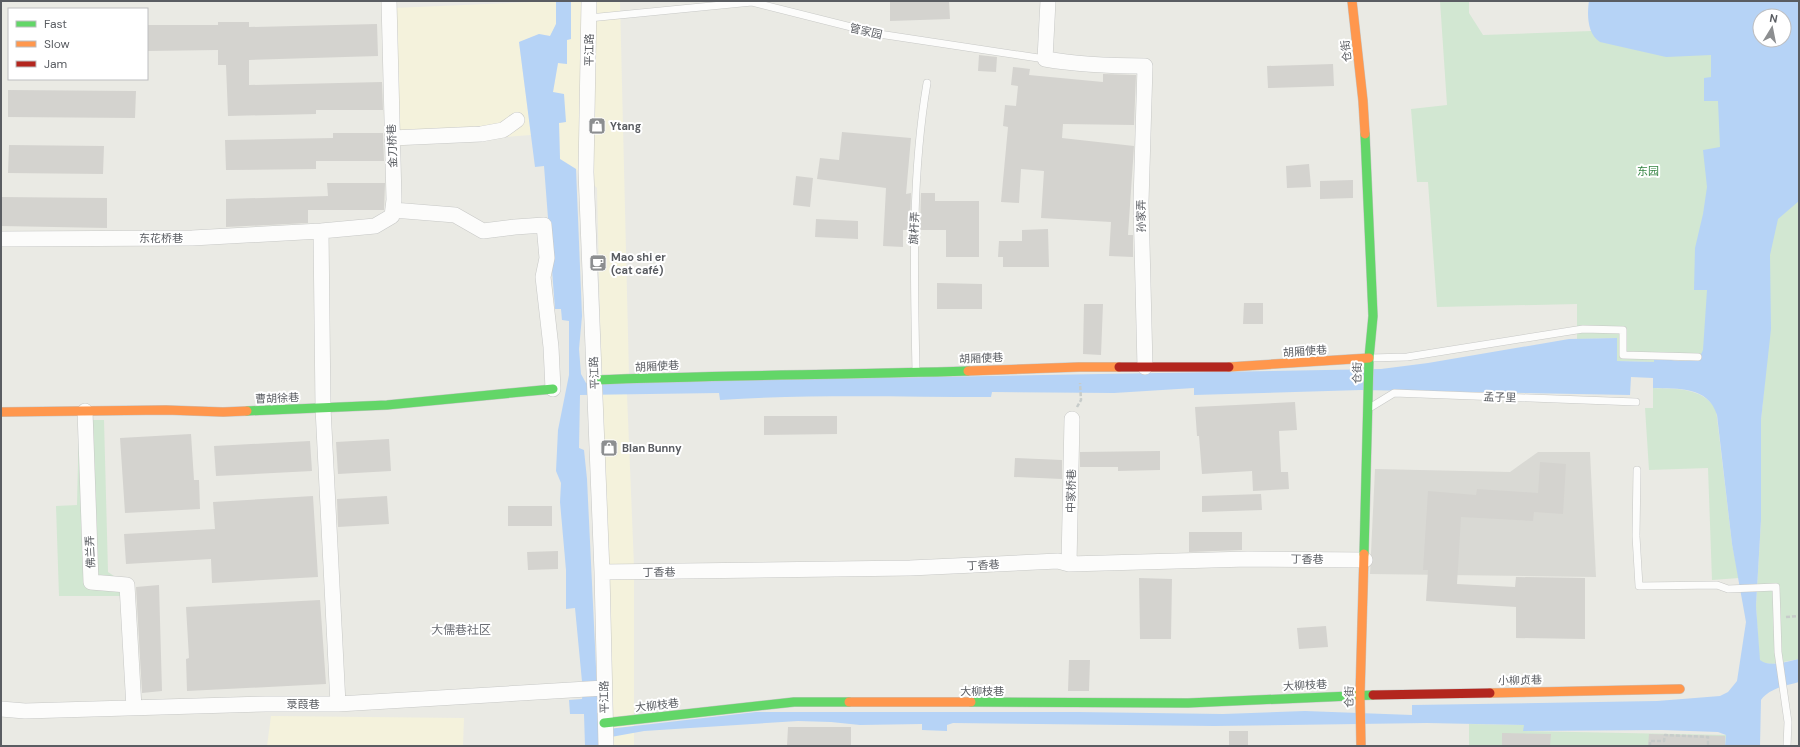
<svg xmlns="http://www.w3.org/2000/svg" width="1800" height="747" viewBox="0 0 1800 747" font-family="'DM Sans','Noto Sans SC',sans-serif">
<rect width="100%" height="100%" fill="#eaeae4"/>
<path fill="#f4f2dc" d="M556,1V24L550,36L539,34L519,42L531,135L395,146L393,8Z
M571,1H620L629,376L627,394L634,566V746H610L597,188L576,169L560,159L559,123L565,122L553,92L558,63L567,64V40L571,39Z
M271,716L464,718L463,746H267Z"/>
<path fill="#d9d9d4" d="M1538,452H1590L1596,577L1370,574L1375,469L1510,472Z"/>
<path fill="#d2e7d2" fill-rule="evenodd" d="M1440,1H1469V13L1483,35L1591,31L1625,1H1799V659L1772,664L1765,663L1760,661L1759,656L1756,606L1761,520V420L1765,377L1689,361L1655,358L1654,362L1617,361V338L1577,339V304L1437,307L1428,182H1417L1411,109L1447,105ZM1760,16H1784V40H1760Z
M1653,388C1677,389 1701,387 1716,409L1732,544L1739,578L1712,580L1708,468L1649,470L1645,408H1653Z
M79,420H104L108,572L124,583V596H59L56,506L77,505Z
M1469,724L1524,725V731L1726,735L1725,746H1469Z"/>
<path fill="#b6d3f6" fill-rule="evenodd" d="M556,1H571V39L567,40V64L558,63L553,92L564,94L566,122L559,123L560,159L576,169L582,316L579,349L581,374L586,383L1381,369L1428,363L1569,339L1617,338V361L1654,362V358C1669,359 1697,367 1703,350L1707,290H1694L1695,248L1703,214L1707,187L1703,150L1720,147L1718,101H1704V78L1711,77V55L1666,57L1600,42C1587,34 1587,14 1589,1H1799V201L1778,219L1770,255L1771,329L1761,420V520L1756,606L1760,660C1770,668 1788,661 1799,659V682C1785,686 1770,688 1761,700L1760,746H1725L1726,735L1718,732L1662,730L1523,731L1524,725L1427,723L1214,726L953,723L947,725V731L922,730V724L860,725L831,722L798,721L644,731L600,739V746H585L584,714H570L569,700L582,699L583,692L575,608L566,609V570L560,502L561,483L556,471L558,430L569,375V321L562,320L561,309H555L544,166L535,167L519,42L539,34L550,36L556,24ZM1760,16H1784V40H1760ZM1631,377L1653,378V388C1678,389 1708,386 1717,415L1732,544L1746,622L1737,681L1728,692L1720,696L1657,701L1412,705V715L1305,711L1223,714L1077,712H756L599,730L587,479L584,450L579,448L580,395L719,393L720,400C810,394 900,397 991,397L992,392L1114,393L1194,388V395L1361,390L1630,395Z"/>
<path fill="#d4d3cf" d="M890,1H949L950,19L890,21Z
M218,22H249V27L377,24L378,56L249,60V85L382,82L383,110H316V114L228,116L226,65H218V50L147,51V25H218Z
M979,55L997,57L996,72L978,71Z
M1333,64L1334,86L1268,88L1267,66Z
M1013,67L1030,69L1029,75L1103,82V74L1136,75L1134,125L1063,124L1062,138L1134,146L1128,235H1133V257L1109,256L1111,222L1041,218L1044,171L1021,169L1019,203L1001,202L1008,127L1003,126L1005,105L1016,106L1018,86L1011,85Z
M8,90L136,91L135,118L8,117Z
M842,132L911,138L906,194L911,193L910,230H903V247L883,246L886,188L817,179L820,158L839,160Z
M333,133H383L384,161H316V169L226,170L225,140L333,138Z
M9,145L104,146L103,174L8,173Z
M1309,164L1311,187L1287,188L1286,166Z
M796,176L813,178L810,207L793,205Z
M1353,180V198L1320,199V181Z
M327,183H385L384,210H308V223L226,227V199L328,196Z
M921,193H935V201H979V257H946V230H920Z
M1,197L107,198V228L1,226Z
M816,219L858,221V239L815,237Z
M1048,229L1049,267H1003V257H998L999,241H1022V230Z
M937,283L982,284V309H937Z
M1244,303H1263V324H1243Z
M1084,304H1103L1101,355L1083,354Z
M1295,402L1297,430L1279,431L1281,472H1288L1289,489L1253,491L1252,471L1202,474L1199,436H1197L1195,407Z
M764,416H837V434L764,435Z
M191,434L194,480H199L200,509L125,513L120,438Z
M389,439L391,471L338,474L336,442Z
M310,441L312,471L216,476L214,446Z
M1160,451V470L1118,471V467H1080V452Z
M1015,458L1062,460V479L1014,477Z
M1540,462L1566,464L1563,514L1534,512L1533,521L1461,517L1457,584L1515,587L1516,577L1585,578V639L1516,638V607L1426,601L1428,570H1423L1428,491L1476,495L1477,489L1538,493Z
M1261,494L1262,510L1202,512V496Z
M313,496L318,577L212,583L211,559L126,564L124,534L215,529L213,502Z
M387,496L389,524L338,527L337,499Z
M508,506H552V526H508Z
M1189,532H1242V550L1189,552Z
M558,551V569L528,570L527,552Z
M1139,578L1172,579L1171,639H1140Z
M159,585L162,691L142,693L136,587Z
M320,600L326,684L187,691L186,659L189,658L186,607Z
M1326,626L1328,647L1299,649L1297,628Z
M1069,660H1090L1089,691H1068Z
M788,727H851V746H787Z
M1229,731H1248V746H1229Z
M1502,733L1551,734L1550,746H1502Z
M1649,734L1725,736V746H1648Z"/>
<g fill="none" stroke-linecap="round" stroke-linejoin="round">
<g stroke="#c7c8c6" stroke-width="8">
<path id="lane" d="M589,18L752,2L879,34L1045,59
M1370,358L1407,357L1583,329L1623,330V355L1698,357
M916,371C914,274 911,178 927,83
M1371,407L1394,393L1636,402
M1637,470L1636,536L1639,586L1717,585L1728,589L1776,587L1778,652L1788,722L1787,746"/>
</g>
<g stroke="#c7c8c6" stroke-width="16">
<path id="street" d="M589,1L586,172L602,572L606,746
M1048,1L1045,59C1079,65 1111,66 1145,66L1141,202L1145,367
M392,138L481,134L503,130L517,120
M393,210L455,215L483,231L515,227L544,225L547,258L543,277L551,347L553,389
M321,231L323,408L338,704
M1,239L192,238L321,231L375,226L392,216L394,200L389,1
M85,411L91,582L127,585L134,708
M1069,564L1072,419
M602,572L910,568L1058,561L1069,564L1248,559L1365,560
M1,709L25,711L266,704H338L604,688"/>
</g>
<g stroke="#c5c6c5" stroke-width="10">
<path id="fast" d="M594,380C719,375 843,375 968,371
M247,411L387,405L553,389
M1364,554L1369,358L1373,316L1365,134
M971,702L1188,703L1373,695
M604,723L794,702H849"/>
</g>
<g stroke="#c5c6c5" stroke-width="10">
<path id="slow" d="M1352,1L1363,101L1365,134
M1229,367L1369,358
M968,371L1079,367H1119
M1,412L166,410L223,412L247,411
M1490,693L1680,689
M849,702H971
M1361,746L1360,695L1364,554"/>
</g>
<g stroke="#c5c6c5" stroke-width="10">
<path id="jam" d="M1119,367H1229
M1373,695L1490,693"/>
</g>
<path stroke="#c7ccca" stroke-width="2.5" stroke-dasharray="4 2" stroke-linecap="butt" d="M1077,407L1081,400L1080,383
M1786,617L1799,616
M1650,746V741H1664L1665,735L1708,737V746"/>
<use href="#lane" stroke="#fcfcfb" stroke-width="7"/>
<use href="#street" stroke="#fcfcfb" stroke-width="15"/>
<use href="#fast" stroke="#63d668" stroke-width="9"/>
<use href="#slow" stroke="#ff974d" stroke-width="9"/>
<use href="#jam" stroke="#b3261e" stroke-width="9"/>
</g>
<defs>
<g id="shop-square" transform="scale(0.9)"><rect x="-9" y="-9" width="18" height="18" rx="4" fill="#8c8e90" stroke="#fff"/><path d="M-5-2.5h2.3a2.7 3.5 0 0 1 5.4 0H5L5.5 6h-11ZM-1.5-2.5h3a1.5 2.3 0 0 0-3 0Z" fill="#fff"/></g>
<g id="cafe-square" transform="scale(0.9)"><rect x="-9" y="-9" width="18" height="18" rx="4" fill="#8c8e90" stroke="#fff"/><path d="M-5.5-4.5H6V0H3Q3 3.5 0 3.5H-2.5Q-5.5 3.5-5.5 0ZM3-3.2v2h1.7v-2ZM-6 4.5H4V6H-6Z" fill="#fff"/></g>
</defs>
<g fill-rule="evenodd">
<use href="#shop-square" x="597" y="126"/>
<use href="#cafe-square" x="598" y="263"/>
<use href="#shop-square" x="609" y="448"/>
</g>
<g text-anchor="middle" stroke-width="4" stroke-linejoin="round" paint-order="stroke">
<g font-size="11" fill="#5a5d62" stroke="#fff">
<text transform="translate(866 31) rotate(13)" y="4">管家园</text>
<text transform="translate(589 50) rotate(-89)" y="4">平江路</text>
<text transform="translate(1346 51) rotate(-97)" y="4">仓街</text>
<text transform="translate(392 146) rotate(-92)" y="4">金刀桥巷</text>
<text transform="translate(1141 216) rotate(-91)" y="4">孙家弄</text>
<text transform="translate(914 228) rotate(-87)" y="4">旗杆弄</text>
<text x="161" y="242">东花桥巷</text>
<text transform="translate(1305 351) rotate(-4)" y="4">胡厢使巷</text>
<text transform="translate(981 358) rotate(-2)" y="4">胡厢使巷</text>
<text transform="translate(657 366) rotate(-3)" y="4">胡厢使巷</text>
<text transform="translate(594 373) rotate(-92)" y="4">平江路</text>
<text transform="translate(1357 373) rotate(-89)" y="4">仓街</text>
<text transform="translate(1500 397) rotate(2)" y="4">孟子里</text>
<text transform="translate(277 398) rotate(-2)" y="4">曹胡徐巷</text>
<text transform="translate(1071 491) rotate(-89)" y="4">中家桥巷</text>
<text transform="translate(90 552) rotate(-93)" y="4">佛兰弄</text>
<text transform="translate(1307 559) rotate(1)" y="4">丁香巷</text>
<text transform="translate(983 565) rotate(-3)" y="4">丁香巷</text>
<text transform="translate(659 572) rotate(-1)" y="4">丁香巷</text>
<text transform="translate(1520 680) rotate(-1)" y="4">小柳贞巷</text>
<text transform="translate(1305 685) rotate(-3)" y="4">大柳枝巷</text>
<text x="982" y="695">大柳枝巷</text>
<text transform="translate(604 697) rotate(-91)" y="4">平江路</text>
<text transform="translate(1349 697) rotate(-89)" y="4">仓街</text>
<text x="303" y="708">菉葭巷</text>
<text transform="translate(657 705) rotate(-6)" y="4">大柳枝巷</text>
</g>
<g font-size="11" font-weight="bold" fill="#5a5d62" stroke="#fff" text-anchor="start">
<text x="610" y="130">Ytang</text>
<text x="611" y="261">Mao shi er<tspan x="611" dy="13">(cat café)</tspan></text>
<text x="622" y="452">Blan Bunny</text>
</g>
<g font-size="11" fill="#368544" stroke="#fff">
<text x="1648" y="175">东园</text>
</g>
<g font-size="12" fill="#6b6e74" stroke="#fff">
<text x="461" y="634">大儒巷社区</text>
</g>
</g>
<rect width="1800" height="747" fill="none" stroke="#5a5d62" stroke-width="4"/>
<rect x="8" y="8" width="140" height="72" fill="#ffffff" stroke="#bdbec0"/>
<rect x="16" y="21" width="20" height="6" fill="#63d668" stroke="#bdbec0"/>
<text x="44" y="28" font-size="12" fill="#5a5d62">Fast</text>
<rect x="16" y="41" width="20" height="6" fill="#ff974d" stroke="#bdbec0"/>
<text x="44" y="48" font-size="12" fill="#5a5d62">Slow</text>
<rect x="16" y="61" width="20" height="6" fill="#b3261e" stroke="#bdbec0"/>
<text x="44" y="68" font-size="12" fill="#5a5d62">Jam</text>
<g transform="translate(1772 28) rotate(10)"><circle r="19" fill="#ffffff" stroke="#bdbec0"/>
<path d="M0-3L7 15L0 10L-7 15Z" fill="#8c8e90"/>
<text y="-6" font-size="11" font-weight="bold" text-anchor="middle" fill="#5a5d62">N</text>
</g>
</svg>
